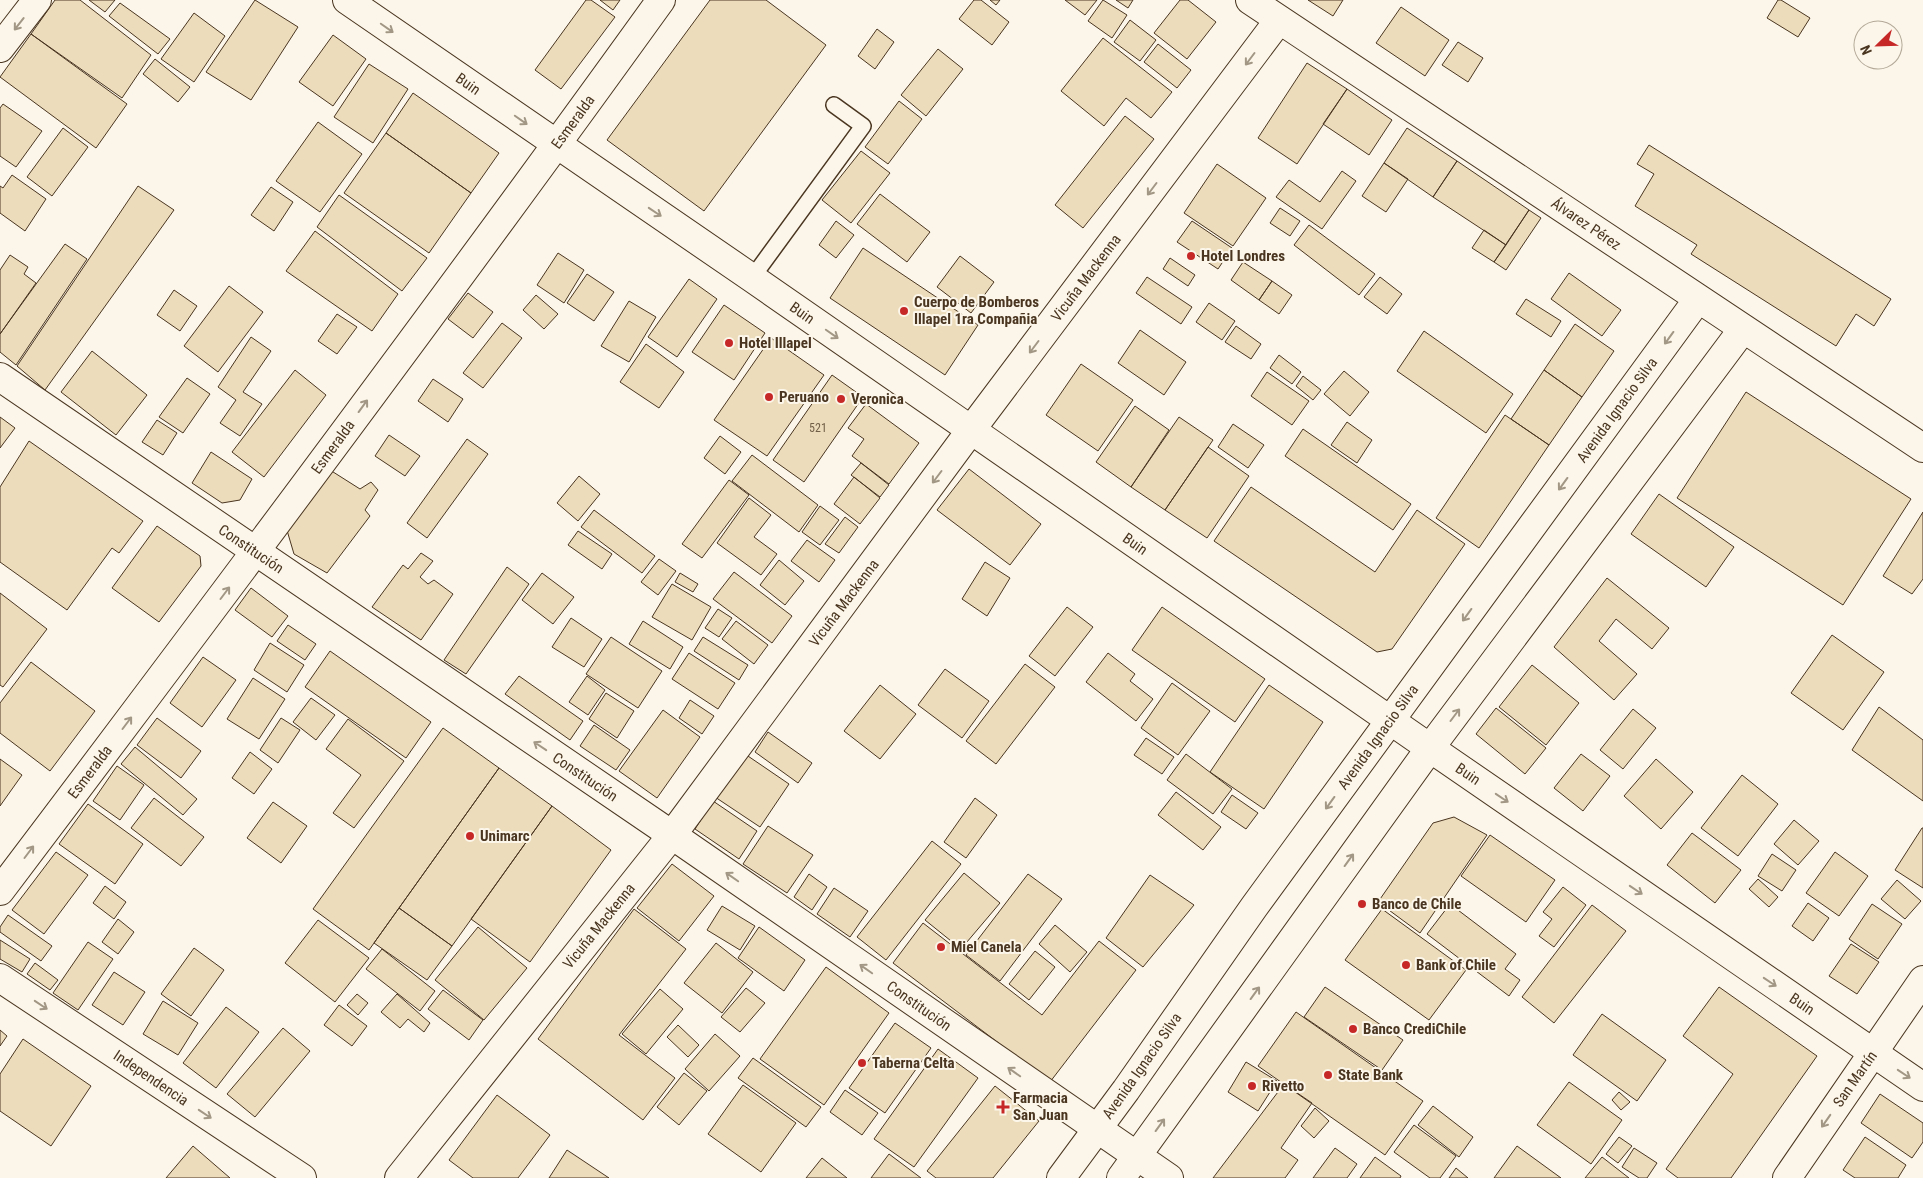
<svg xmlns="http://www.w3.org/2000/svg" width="1923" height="1178" viewBox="0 0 1923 1178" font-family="'Roboto Condensed',sans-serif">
<rect width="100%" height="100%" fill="#fbf6e9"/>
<path fill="#ecdcbc" stroke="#4a3520" d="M55,0H80L151,55L122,98L31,34Z
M89,0H115L105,12Z
M255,0L298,27L251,100L206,72Z
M586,0H591L615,17L561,89L535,70Z
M600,0H620L613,10Z
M710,0H766L826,45L704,211L607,140Z
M974,0H981L1009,22L992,45L959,19Z
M990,0H1000L996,5Z
M1065,0H1097L1085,15Z
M1103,0L1127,15L1112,38L1088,21Z
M1116,0H1133L1128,8Z
M1180,0H1188L1216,22L1187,59L1154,33Z
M1308,0H1343L1333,16Z
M1778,0H1781L1810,18L1798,37L1767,18Z
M120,3L170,39L158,54L109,16Z
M1401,7L1449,40L1425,76L1376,43Z
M194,13L225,36L194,82L161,59Z
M1130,20L1156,40L1140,61L1114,42Z
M877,29L894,42L875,69L858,56Z
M31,34L127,104L96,148L0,77Z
M333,35L366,59L333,106L299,82Z
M1103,38L1172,92L1151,118L1126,98L1104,126L1061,91Z
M1458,42L1483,58L1468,82L1442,65Z
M1158,44L1191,70L1177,88L1144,62Z
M938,49L963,69L926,116L901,95Z
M155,59L190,87L178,102L143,74Z
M1307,63L1347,89L1297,164L1258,138Z
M369,64L408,89L373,143L334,117Z
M1347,89L1392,120L1369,155L1323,124Z
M413,93L499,153L471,193L386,133Z
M899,101L922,119L888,164L865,147Z
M3,104L42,131L16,167L0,156V108Z
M1125,116L1154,139L1083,228L1055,205Z
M318,122L362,154L320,212L276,181Z
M63,128L88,147L52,196L27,177Z
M1407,128L1457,161L1433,197L1384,163Z
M386,133L471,193L429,253L344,193Z
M1649,145L1891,299L1874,326L1856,314L1836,346L1691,254L1697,245L1635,206L1654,174L1637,164Z
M861,151L890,173L851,223L822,200Z
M1457,161L1529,210L1506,245L1433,197Z
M1384,163L1408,179L1386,212L1362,196Z
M1217,164L1266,198L1233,246L1184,213Z
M1342,171L1356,181L1322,229L1276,197L1289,180L1320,202Z
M12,175L46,199L25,231L0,213V186L3,188Z
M138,186L174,210L45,390L17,366Z
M271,187L293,202L274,231L251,215Z
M880,194L930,232L907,262L857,224Z
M339,195L427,258L402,291L317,227Z
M1280,208L1300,221L1290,236L1270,223Z
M1529,210L1541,218L1506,270L1494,262Z
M836,221L854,235L836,258L819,245Z
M1192,221L1232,248L1218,269L1177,242Z
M1309,225L1375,274L1359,295L1294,245Z
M1484,230L1506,245L1494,262L1472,248Z
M315,231L398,294L372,331L286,271Z
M65,244L87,259L16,365L0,352V334Z
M863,248L978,325L945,375L830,298Z
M558,253L584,270L564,303L537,285Z
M10,255L28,267L24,274L36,283L0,334V270Z
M960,256L994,282L971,313L937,287Z
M1170,258L1195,275L1188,286L1163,269Z
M1243,262L1272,281L1259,300L1231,280Z
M1569,273L1621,310L1602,336L1551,299Z
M587,274L614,292L594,321L567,303Z
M1147,277L1192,307L1181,324L1136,293Z
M1380,277L1402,294L1387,314L1364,297Z
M689,279L717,299L677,357L648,337Z
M1272,281L1292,295L1279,314L1259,300Z
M229,286L263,312L218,372L184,346Z
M174,290L197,306L180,331L157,315Z
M468,293L493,312L473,338L448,319Z
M536,295L558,314L544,329L523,310Z
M1526,299L1561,321L1551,337L1516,314Z
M629,301L656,317L629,362L601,346Z
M1209,303L1235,321L1222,340L1196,322Z
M724,305L765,333L734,380L692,352Z
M337,314L357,327L337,354L318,341Z
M502,323L522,338L483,388L463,373Z
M1575,324L1614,351L1582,397L1544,370Z
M1236,326L1261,344L1251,359L1225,342Z
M1140,330L1186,362L1164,395L1118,363Z
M1424,331L1513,394L1486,433L1397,371Z
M251,337L271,351L243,392L262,404L240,436L220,423L236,400L218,387Z
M771,338L824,375L767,456L714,420Z
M646,344L684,372L659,408L620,382Z
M92,351L147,395L116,435L61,392Z
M1279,355L1301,372L1292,384L1270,368Z
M1081,364L1133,400L1098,451L1046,415Z
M295,370L326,395L264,477L232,452Z
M1544,370L1582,397L1549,445L1511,419Z
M1344,371L1369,392L1350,416L1324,394Z
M1267,372L1309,401L1292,425L1251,396Z
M832,375L863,397L804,482L773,460Z
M1303,376L1321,390L1313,400L1296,386Z
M187,378L210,394L183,433L159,417Z
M433,379L463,399L448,422L418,401Z
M1746,392L1911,499L1843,605L1677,498Z
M866,404L919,443L889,484L852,456L864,439L848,428Z
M1135,406L1169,430L1131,487L1096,462Z
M1505,415L1549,445L1479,548L1436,518Z
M0,417L15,428L0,448Z
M1179,417L1213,440L1165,510L1131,487Z
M157,420L177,433L163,455L142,442Z
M1347,422L1372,440L1357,463L1331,445Z
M1233,424L1264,445L1248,468L1218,447Z
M1303,429L1411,504L1393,530L1285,456Z
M389,435L420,456L405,476L375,456Z
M720,436L741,452L725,474L704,458Z
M467,439L488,454L427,538L407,523Z
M29,441L143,521L119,553L112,548L67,610L0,562V487Z
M1208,447L1249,476L1207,538L1165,510Z
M211,452L252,479L240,500L222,503L192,483Z
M752,455L818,505L799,532L732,481Z
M861,463L889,485L880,497L851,475Z
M969,469L1041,524L1010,565L937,510Z
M330,470L360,489L371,482L378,490L365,510L370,516L327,573L294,554L286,527Z
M579,476L600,494L578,521L557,503Z
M854,477L880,498L860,524L834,504Z
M729,480L749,495L702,558L682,544Z
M1251,487L1375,572L1417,510L1465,544L1392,649L1377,652L1214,541Z
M1659,494L1734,547L1706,587L1631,534Z
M749,498L771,515L754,537L777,554L761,575L717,543Z
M820,506L839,520L820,545L802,532Z
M594,510L655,556L642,573L581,527Z
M1923,512V579L1912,594L1883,576Z
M845,517L858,527L839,553L825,544Z
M157,526L200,556L201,566L159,622L112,588Z
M578,531L612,554L602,569L568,545Z
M807,540L835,560L819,582L791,561Z
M421,553L433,561L420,577L428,584L434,580L453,594L421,640L372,607L403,565L408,569Z
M659,559L676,571L658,595L641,582Z
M779,560L804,581L785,605L760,585Z
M985,562L1010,578L987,616L962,599Z
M507,567L529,584L466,674L444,660Z
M734,572L792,616L772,643L713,599Z
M542,573L574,597L553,624L522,600Z
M680,573L698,584L693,592L675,582Z
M1607,578L1669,628L1652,649L1616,619L1599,641L1637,674L1614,700L1554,647Z
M672,584L711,607L692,640L652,617Z
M251,588L288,616L272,637L235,610Z
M0,593L47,629L3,687L0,685Z
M1067,607L1093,627L1055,676L1029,656Z
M1162,607L1265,679L1235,722L1132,650Z
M718,609L732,618L719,637L705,628Z
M571,618L602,639L584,667L552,647Z
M643,621L683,647L670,669L629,644Z
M736,621L768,645L754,664L722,639Z
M288,625L316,644L305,660L277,641Z
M1832,635L1884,672L1843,730L1791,693Z
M611,637L662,671L638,708L586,674Z
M703,637L748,665L739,680L694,651Z
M270,643L304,665L287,692L254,670Z
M330,651L431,722L406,758L305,687Z
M689,653L735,683L718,709L672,679Z
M1108,653L1135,674L1130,681L1153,699L1136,721L1086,682Z
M203,657L236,680L202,727L170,703Z
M31,662L95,711L50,771L0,733V703Z
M1025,664L1055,687L996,764L966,741Z
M1532,665L1579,703L1546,745L1499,707Z
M945,669L989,701L962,738L918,705Z
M519,676L583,721L570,740L505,694Z
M587,676L605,690L588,715L569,702Z
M253,678L285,699L259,739L227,719Z
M1172,683L1210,711L1178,755L1141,728Z
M880,685L916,714L880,759L844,731Z
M1269,685L1323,722L1264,809L1210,772Z
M606,693L634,711L617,738L589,719Z
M311,698L335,715L316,740L293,722Z
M690,700L714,716L702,734L679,718Z
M1879,707L1923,740V801L1852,750Z
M1496,708L1546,748L1525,774L1476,734Z
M1633,709L1656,728L1623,769L1600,750Z
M663,710L700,737L657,798L619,771Z
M157,718L201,751L181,778L137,745Z
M281,718L300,730L278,763L260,750Z
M348,719L404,761L354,828L333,813L361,775L326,749Z
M594,725L630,750L616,770L580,746Z
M443,728L499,768L369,950L313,909Z
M768,732L812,763L798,783L755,752Z
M1146,738L1174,757L1162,774L1134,755Z
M135,747L197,799L183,815L121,764Z
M250,752L272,769L254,794L232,778Z
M745,754L789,784L760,827L715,797Z
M1186,754L1232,789L1213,814L1167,780Z
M1581,754L1610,776L1583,811L1554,788Z
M0,759L22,775L0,806Z
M1656,759L1693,792L1661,829L1624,796Z
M117,766L144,785L120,820L93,801Z
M499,768L552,806L452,946L399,908Z
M1742,775L1778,804L1738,856L1701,828Z
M1176,792L1221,827L1203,850L1158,815Z
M1232,795L1258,813L1246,829L1221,812Z
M154,798L204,837L181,866L131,828Z
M975,798L997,815L966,858L944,842Z
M713,801L757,831L739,859L695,829Z
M273,802L307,826L281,863L247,838Z
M88,804L143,844L115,884L59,844Z
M552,806L611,850L530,962L471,919Z
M1454,817L1487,835L1420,933L1378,902L1433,823Z
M1794,820L1819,841L1798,865L1774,844Z
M768,826L813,855L787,893L743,864Z
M1922,828H1923V888L1895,870Z
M1692,833L1741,870L1715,903L1667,865Z
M1490,835L1555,880L1526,922L1461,876Z
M932,841L961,864L886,960L857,937Z
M56,852L88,875L44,934L12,910Z
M1835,852L1868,876L1839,916L1806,893Z
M1772,854L1796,870L1782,891L1758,876Z
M672,864L714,896L679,941L637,908Z
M964,873L1000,903L961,949L925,920Z
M809,874L827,887L812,910L794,897Z
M1028,874L1062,899L1000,981L966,955Z
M1150,875L1194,905L1143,967L1106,938Z
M1758,879L1778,897L1769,907L1749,889Z
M1897,880L1921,901L1905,919L1881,899Z
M105,886L126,902L114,919L93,903Z
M1563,887L1586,905L1554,947L1539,936L1552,919L1543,912Z
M834,888L868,911L850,937L817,914Z
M1808,903L1829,918L1813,941L1792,926Z
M1450,904L1516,954L1505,969L1520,980L1509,996L1427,934Z
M1872,904L1902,924L1878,959L1849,939Z
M1592,905L1626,931L1554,1023L1522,997Z
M722,906L755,926L740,950L707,930Z
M399,908L452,946L427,980L374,943Z
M634,909L686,949L619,1035L675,1078L643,1120L538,1039Z
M1382,909L1466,970L1429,1020L1345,960Z
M8,915L52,946L41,961L0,932V927Z
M118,919L134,932L118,954L102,942Z
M318,920L369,958L335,1002L285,963Z
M923,923L1042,1015L1099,941L1136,970L1050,1082L893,963Z
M1055,925L1087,952L1070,972L1039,944Z
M478,927L527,968L484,1020L435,980Z
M759,927L805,960L784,991L738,958Z
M0,940L30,959L22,972L0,959Z
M88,942L113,959L78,1010L53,993Z
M716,943L753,972L722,1013L684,983Z
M1851,944L1879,962L1857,994L1829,976Z
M194,948L224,970L191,1016L161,994Z
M382,949L435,991L420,1011L366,969Z
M1035,951L1055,967L1029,1000L1009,984Z
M35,963L58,980L50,990L27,974Z
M826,967L889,1013L824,1105L760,1059Z
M114,972L145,992L123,1025L92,1005Z
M1325,987L1403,1040L1382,1070L1304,1017Z
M1719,987L1817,1056L1731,1178H1678L1666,1169L1733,1074L1683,1036Z
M746,988L765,1003L740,1032L721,1017Z
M660,989L683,1009L646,1054L622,1034Z
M443,990L483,1020L469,1040L428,1009Z
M357,994L368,1003L358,1015L347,1005Z
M397,994L430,1023L424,1032L408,1019L400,1028L381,1012Z
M163,1001L198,1023L178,1055L143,1034Z
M339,1005L367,1026L352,1046L324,1025Z
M226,1007L259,1032L216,1088L183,1063Z
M1296,1012L1423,1101L1385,1155L1258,1066Z
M1602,1014L1666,1060L1637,1101L1573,1055Z
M895,1023L931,1048L885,1113L849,1088Z
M678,1025L699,1045L688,1057L667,1037Z
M283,1028L310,1051L255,1117L227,1094Z
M0,1030L7,1036L0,1046Z
M715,1034L740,1056L709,1091L685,1069Z
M23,1039L91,1086L51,1146L0,1111V1074Z
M938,1049L978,1078L914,1167L874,1139Z
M753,1058L821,1107L806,1127L738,1078Z
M1246,1062L1277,1081L1258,1111L1228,1092Z
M684,1073L707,1091L679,1125L657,1107Z
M1569,1082L1622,1120L1591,1164L1537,1125Z
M1284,1084L1312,1103L1281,1148L1298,1160L1285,1178H1213Z
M743,1085L796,1123L761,1172L708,1134Z
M995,1086L1039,1121L993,1178H936L927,1171Z
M845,1090L878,1113L862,1135L830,1112Z
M1619,1092L1630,1102L1621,1110L1612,1100Z
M1880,1094L1923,1123V1142L1912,1158L1861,1123Z
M497,1095L550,1135L518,1178H473L449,1160Z
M1433,1106L1473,1137L1459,1157L1418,1125Z
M1315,1108L1329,1121L1314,1138L1301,1126Z
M1414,1125L1456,1156L1440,1178H1430L1394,1152Z
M1619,1137L1632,1146L1618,1163L1606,1154Z
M1865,1137L1906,1165L1898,1178H1855L1843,1170Z
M193,1146L230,1178H166Z
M1517,1146L1561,1178H1494Z
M1335,1148L1357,1164L1347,1178H1313Z
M1634,1148L1657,1163L1647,1178H1639L1622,1167Z
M567,1150L609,1178H549Z
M889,1154L921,1178H871Z
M1375,1157L1401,1176L1400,1178H1360Z
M1602,1157L1629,1178H1585Z
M822,1158L847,1178H806Z
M1456,1168L1468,1178H1449Z"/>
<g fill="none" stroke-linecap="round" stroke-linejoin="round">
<g stroke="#4a3520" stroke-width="18">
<path id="lane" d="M752,278L863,126L834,105"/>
</g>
<g stroke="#4a3520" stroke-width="30">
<path id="street" d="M0,891C223,596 445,300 661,0
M399,1178L672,835L971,430L1279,20
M1787,1178L1923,980"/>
</g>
<g stroke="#4a3520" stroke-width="30">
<path id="secondary" d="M347,0L752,278L1430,748L1923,1087
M1250,0L1923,448
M0,48L37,0
M1061,1178L1126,1090L1254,907L1698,299
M1121,1178L1430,748L1743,329"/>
</g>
<g stroke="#4a3520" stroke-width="30">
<path id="primary" d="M0,377L672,835L1169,1178
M0,978L302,1178"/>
</g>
<use href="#lane" stroke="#fbf6e9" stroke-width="15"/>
<use href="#street" stroke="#fbf6e9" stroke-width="28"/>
<use href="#secondary" stroke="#fbf6e9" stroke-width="28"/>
<use href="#primary" stroke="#fbf6e9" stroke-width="28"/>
</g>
<defs><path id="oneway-shaft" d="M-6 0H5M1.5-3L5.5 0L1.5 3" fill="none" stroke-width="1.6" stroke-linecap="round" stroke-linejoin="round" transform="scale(1.25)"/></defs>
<g stroke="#a29684">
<use href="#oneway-shaft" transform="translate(19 24) rotate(128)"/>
<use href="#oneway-shaft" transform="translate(387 28) rotate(35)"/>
<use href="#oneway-shaft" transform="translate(1250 59) rotate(127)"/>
<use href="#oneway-shaft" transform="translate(521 120) rotate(35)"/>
<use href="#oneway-shaft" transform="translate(1152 189) rotate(127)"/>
<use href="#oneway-shaft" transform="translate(655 212) rotate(34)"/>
<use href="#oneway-shaft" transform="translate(832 334) rotate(35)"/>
<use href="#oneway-shaft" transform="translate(1669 338) rotate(126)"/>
<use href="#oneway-shaft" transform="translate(1034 347) rotate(127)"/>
<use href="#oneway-shaft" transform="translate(363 406) rotate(-54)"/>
<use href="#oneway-shaft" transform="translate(937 477) rotate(127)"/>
<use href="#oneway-shaft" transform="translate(1563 484) rotate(126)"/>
<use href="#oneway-shaft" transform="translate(225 593) rotate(-53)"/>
<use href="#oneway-shaft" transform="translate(1467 615) rotate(126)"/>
<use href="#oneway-shaft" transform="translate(1455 715) rotate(-53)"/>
<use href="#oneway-shaft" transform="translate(127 723) rotate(-53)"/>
<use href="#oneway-shaft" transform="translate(540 746) rotate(-146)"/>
<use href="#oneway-shaft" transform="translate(1502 798) rotate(34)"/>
<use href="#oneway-shaft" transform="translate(1330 803) rotate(126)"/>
<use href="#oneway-shaft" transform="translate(29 852) rotate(-53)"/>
<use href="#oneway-shaft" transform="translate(1349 860) rotate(-54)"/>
<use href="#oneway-shaft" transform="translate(732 877) rotate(-145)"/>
<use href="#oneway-shaft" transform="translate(1636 890) rotate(34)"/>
<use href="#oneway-shaft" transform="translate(866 969) rotate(-145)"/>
<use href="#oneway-shaft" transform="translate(1770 982) rotate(34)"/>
<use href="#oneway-shaft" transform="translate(1255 993) rotate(-54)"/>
<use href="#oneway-shaft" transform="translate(41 1005) rotate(34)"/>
<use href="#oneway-shaft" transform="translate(1014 1072) rotate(-145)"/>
<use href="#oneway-shaft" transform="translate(1904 1074) rotate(34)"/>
<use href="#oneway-shaft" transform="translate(205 1114) rotate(34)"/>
<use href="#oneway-shaft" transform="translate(1826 1121) rotate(125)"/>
<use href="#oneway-shaft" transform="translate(1160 1125) rotate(-54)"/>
</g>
<g fill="#c62828" stroke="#fbf6e9" stroke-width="2">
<circle cx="1191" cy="256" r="5"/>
<circle cx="904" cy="311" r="5"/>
<circle cx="729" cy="343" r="5"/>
<circle cx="769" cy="397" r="5"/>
<circle cx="841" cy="399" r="5"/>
<circle cx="470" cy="836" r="5"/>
<circle cx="1362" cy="904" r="5"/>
<circle cx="941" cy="947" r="5"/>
<circle cx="1406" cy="965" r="5"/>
<circle cx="1353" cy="1029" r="5"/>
<circle cx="862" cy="1063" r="5"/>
<circle cx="1328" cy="1075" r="5"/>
<circle cx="1252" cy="1086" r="5"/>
<path d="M1000.5 1099.5h5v5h5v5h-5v5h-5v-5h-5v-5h5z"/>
</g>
<g text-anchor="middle" stroke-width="4" stroke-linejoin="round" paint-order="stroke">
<g font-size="12" fill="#725f47">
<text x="818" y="432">521</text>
</g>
<g font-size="15" fill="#4a3520" stroke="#fbf6e9">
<text transform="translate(468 84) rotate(35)" y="5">Buin</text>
<text transform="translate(573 122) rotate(-54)" y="5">Esmeralda</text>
<text transform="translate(1586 224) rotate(34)" y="5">Álvarez Pérez</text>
<text transform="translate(1086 278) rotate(-53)" y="5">Vicuña Mackenna</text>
<text transform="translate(802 313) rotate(35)" y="5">Buin</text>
<text transform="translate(1617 410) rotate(-54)" y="5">Avenida Ignacio Silva</text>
<text transform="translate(333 447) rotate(-54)" y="5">Esmeralda</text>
<text transform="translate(1135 544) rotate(35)" y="5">Buin</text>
<text transform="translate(251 549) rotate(34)" y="5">Constitución</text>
<text transform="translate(844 603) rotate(-53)" y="5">Vicuña Mackenna</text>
<text transform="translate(1378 737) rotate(-54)" y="5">Avenida Ignacio Silva</text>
<text transform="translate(90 772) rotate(-53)" y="5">Esmeralda</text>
<text transform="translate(1468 774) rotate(34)" y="5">Buin</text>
<text transform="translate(585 777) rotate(34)" y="5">Constitución</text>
<text transform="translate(599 926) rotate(-51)" y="5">Vicuña Mackenna</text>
<text transform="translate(1802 1004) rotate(34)" y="5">Buin</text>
<text transform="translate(919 1006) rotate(35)" y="5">Constitución</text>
<text transform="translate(1142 1066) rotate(-55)" y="5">Avenida Ignacio Silva</text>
<text transform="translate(151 1078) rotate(34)" y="5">Independencia</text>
<text transform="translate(1855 1079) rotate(-55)" y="5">San Martín</text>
</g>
<g font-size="15" font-weight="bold" fill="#4a3520" stroke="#fbf6e9" text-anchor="start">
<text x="1201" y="261">Hotel Londres</text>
<text x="914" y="307">Cuerpo de Bomberos<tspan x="914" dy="17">Illapel 1ra Compañia</tspan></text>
<text x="739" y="348">Hotel Illapel</text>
<text x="779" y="402">Peruano</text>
<text x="851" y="404">Veronica</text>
<text x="480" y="841">Unimarc</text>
<text x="1372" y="909">Banco de Chile</text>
<text x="951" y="952">Miel Canela</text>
<text x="1416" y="970">Bank of Chile</text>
<text x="1363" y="1034">Banco CrediChile</text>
<text x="872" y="1068">Taberna Celta</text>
<text x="1338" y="1080">State Bank</text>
<text x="1262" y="1091">Rivetto</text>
<text x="1013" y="1103">Farmacia<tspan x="1013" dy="17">San Juan</tspan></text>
</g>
</g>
<g transform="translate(1878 45) rotate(247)"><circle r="24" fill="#fbf6e9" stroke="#b4a999"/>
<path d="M0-4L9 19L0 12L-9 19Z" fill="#c62828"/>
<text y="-8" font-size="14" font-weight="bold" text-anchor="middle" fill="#4a3520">N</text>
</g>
</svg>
